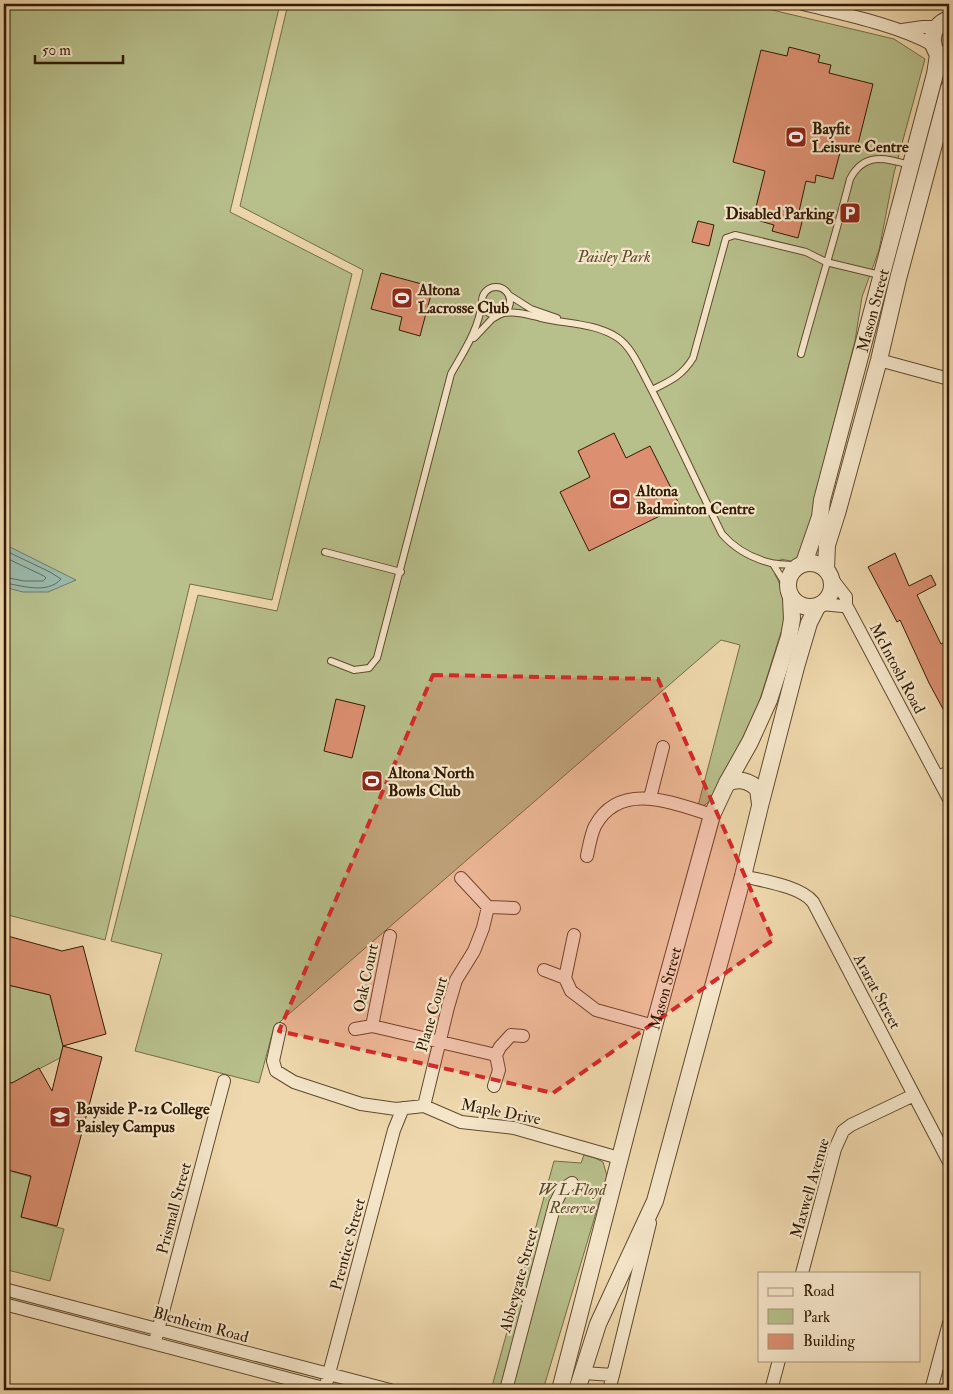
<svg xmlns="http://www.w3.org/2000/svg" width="953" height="1394" viewBox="0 0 953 1394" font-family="'IM FELL Double Pica',serif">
<rect width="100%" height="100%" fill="#efd8ad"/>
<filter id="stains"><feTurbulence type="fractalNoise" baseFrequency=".004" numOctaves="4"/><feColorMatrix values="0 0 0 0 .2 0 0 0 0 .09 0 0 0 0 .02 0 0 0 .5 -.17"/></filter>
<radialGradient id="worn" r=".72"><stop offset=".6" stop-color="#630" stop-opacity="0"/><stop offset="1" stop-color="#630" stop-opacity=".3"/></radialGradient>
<path fill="#b7bf8b" stroke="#746c47" d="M4,4H280L230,212L352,274L272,600L190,584L105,940L4,914Z
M288,4H747L894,39L925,59L894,173L879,250L862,297L855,341L824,461L826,469L801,557L795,562L781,559L775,574L787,600V633L781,632L756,712L710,801L703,806H698L740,645L721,640L274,1027L259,1083L135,1051L162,954L111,941L198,595L277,611L363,270L240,206Z
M4,984L50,995L63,1046L60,1058L12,1083L4,1081Z
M584,1155L595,1158L603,1162L607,1176L543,1390H491L554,1161L581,1163Z
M4,1169L31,1177L21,1217L64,1229L50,1281L4,1269Z"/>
<path fill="#9ab9ac" stroke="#707968" d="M4,544L76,580L48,592H23L4,587Z"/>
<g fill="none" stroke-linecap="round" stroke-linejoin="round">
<path stroke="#666a58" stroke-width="1" d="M4,550L50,572L61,579C47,595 21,585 4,583
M4,557L44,576L46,578L43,581H24L4,577"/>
</g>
<path fill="#dc9071" stroke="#311a03" d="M789,47L820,55L818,62L831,65L829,73L873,84L857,148L842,145L833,179L816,175L815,183L806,181L798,216L803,218L798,238L772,231L774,225L753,219L765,171L733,162L761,50L787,56Z
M698,221L714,225L709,246L692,242Z
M381,273L433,287L420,336L399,330L402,317L371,309Z
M614,433L626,458L650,446L680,506L589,551L560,492L590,477L578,451Z
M895,553L909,586L931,575L936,585L917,595L941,644L949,640V666L946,668L949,675V720L929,683L900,620L897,622L868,567Z
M336,699L365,706L352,758L324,751Z
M4,935L62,951L83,946L106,1034L63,1046L50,995L4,984Z
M63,1046L102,1057L57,1226L21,1217L31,1176L4,1169V1081L12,1083L39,1068L52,1091Z"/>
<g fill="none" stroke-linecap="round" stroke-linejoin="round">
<g stroke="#604a2e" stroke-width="8">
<path id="service" d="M482 301a14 14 0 1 1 28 0a14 14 0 1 1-28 0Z
M509,295L531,309L557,318
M504,313C517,311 529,315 541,318C566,324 596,323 618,338C631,347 639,366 646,379C673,430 696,482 722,534C735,549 751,558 771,563C779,565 790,564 798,566
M474,338L492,319L499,315
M801,354C817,295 835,238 850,179C864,152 885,158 910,165
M652,390C670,381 682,376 693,358L726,238L735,235L806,252L826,262L880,275
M325,552L401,572
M773,564L788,588
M331,661L354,670L369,668L377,658L451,374C464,351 479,329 482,302"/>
</g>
<g stroke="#604a2e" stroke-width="14">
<path id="minor" d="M803,4C843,14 898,25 933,45
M902,30L923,27H937
M879,360L949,379
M832,579L846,597V605L949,799
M822,604L842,606L846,605
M938,777L949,772
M650,798L663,747
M587,856C589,846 591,834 595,826C620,780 673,803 712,815
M743,876C763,881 800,886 813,902L949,1162
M461,878L488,907L514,908
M574,935L565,978L571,991L596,1010L654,1026
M544,970L565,978
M372,1026L390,936
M280,1029L273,1061L276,1071L294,1082L361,1104L396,1109L424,1106L461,1122L514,1128L619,1158
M355,1029L372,1026L496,1055
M494,1086L499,1070L496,1055L500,1047L511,1035L523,1036
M424,1106L448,1007L456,980L474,951L483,928L488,907
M802,1273L835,1149L843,1131L851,1125L914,1095
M4,1289L390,1390
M4,1304L331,1390
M156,1338L224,1081
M583,1373L613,1375L650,1223
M327,1381L394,1130L403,1108
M506,1390L555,1204L562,1190L572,1183
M609,1390L613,1375
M771,1390L779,1360
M931,1390L949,1323"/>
</g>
<g stroke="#604a2e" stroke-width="18">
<g id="tertiary">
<path d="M949,19C927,26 928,54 949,61"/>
<circle cx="810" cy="585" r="22"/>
<path id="s1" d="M804,563L820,517L822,500L935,74L938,55"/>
<path d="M826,569L827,545L838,510L879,360L898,279L949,88"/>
<path d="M727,783C739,778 748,780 758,789L760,804"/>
<path id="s2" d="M560,1390L654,1026L712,815L727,783L750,742L769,700L789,637L792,619L791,598"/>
<path d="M577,1390L598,1324L655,1201L743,876L760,806L796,667L809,623L817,607"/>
</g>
</g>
<use href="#service" stroke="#f5e6ca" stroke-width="6"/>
<use href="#minor" stroke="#f5e6ca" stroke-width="12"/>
<use href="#tertiary" stroke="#f5e6ca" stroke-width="16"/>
</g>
<path fill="#d62828" fill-opacity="0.2" stroke="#d62828" stroke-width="4" stroke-dasharray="10 6" stroke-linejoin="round" d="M433,675L658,679L773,940L553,1093L279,1031Z"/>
<defs>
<g id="stadium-square" transform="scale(1.125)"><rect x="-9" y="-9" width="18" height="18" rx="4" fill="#8f2418" stroke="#f5e6ca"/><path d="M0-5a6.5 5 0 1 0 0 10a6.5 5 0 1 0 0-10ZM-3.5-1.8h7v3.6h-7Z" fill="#fff"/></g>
<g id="parking-square" transform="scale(1.125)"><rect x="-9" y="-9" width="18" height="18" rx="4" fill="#8f2418" stroke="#f5e6ca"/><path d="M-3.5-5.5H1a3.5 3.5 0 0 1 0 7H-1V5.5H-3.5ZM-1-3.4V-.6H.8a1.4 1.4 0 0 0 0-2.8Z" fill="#fff"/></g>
<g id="school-square" transform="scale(1.125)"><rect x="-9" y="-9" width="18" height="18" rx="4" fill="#8f2418" stroke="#f5e6ca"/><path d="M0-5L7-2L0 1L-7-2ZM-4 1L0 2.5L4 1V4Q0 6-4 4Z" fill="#fff"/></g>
</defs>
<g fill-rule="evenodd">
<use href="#stadium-square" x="796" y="137"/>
<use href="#parking-square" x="850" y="213"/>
<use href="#stadium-square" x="402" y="298"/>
<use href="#stadium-square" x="620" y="499"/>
<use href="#stadium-square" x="372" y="781"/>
<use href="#school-square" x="60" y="1117"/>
</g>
<g text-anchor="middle" stroke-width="4.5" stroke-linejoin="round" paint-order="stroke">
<g font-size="16" font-weight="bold" fill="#311a03" stroke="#f5e6ca" text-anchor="start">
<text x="812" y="134">Bayfit<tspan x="812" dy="18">Leisure Centre</tspan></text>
<text x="834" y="219" text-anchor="end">Disabled Parking</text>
<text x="418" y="295">Altona<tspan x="418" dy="18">Lacrosse Club</tspan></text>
<text x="636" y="496">Altona<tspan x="636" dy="18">Badminton Centre</tspan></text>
<text x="388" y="778">Altona North<tspan x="388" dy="18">Bowls Club</tspan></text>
<text x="76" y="1114">Bayside P-12 College<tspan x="76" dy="18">Paisley Campus</tspan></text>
</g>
<g font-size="16" font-style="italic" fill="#594c2c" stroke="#f5e6ca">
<text x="614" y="262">Paisley Park</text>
<text x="572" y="1195">W L Floyd<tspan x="572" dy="18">Reserve</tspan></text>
</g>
<g font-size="16" fill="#311a03" stroke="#f5e6ca">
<text dy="6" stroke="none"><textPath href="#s1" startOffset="262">Mason Street</textPath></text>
<text transform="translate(898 668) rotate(62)" y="6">McIntosh Road</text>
<text transform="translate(365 978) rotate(-78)" y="6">Oak Court</text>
<text dy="6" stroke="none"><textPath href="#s2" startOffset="415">Mason Street</textPath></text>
<text transform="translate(878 991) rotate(62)" y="6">Ararat Street</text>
<text transform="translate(431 1014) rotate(-74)" y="6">Plane Court</text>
<text transform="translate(501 1111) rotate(11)" y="6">Maple Drive</text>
<text transform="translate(809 1188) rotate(-74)" y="6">Maxwell Avenue</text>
<text transform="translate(173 1208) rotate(-75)" y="6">Prismall Street</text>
<text transform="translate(347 1244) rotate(-75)" y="6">Prentice Street</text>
<text transform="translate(518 1280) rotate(-75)" y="6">Abbeygate Street</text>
<text transform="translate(201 1324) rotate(15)" y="6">Blenheim Road</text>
</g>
</g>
<rect width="953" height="1394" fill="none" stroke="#efd8ad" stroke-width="20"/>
<rect x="5" y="5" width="943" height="1384" fill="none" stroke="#311a03" stroke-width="2.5"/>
<rect x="10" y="10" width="933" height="1374" fill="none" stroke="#311a03"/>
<rect x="758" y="1272" width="162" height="90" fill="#f5e6ca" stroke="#a7947a"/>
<rect x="768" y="1288" width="25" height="8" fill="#f5e6ca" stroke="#a7947a"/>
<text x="803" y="1296" font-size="15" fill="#311a03">Road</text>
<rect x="768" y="1309" width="25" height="15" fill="#b7bf8b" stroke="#a7947a"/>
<text x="803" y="1322" font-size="15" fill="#311a03">Park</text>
<rect x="768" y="1334" width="25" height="15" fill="#dc9071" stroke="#a7947a"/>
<text x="803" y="1346" font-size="15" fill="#311a03">Building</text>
<path d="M35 55v8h88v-8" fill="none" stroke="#311a03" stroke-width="2.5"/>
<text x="42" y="55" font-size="15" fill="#311a03" stroke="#f5e6ca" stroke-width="4" paint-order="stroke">50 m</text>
<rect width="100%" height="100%" filter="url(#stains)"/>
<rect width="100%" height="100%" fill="url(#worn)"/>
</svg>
